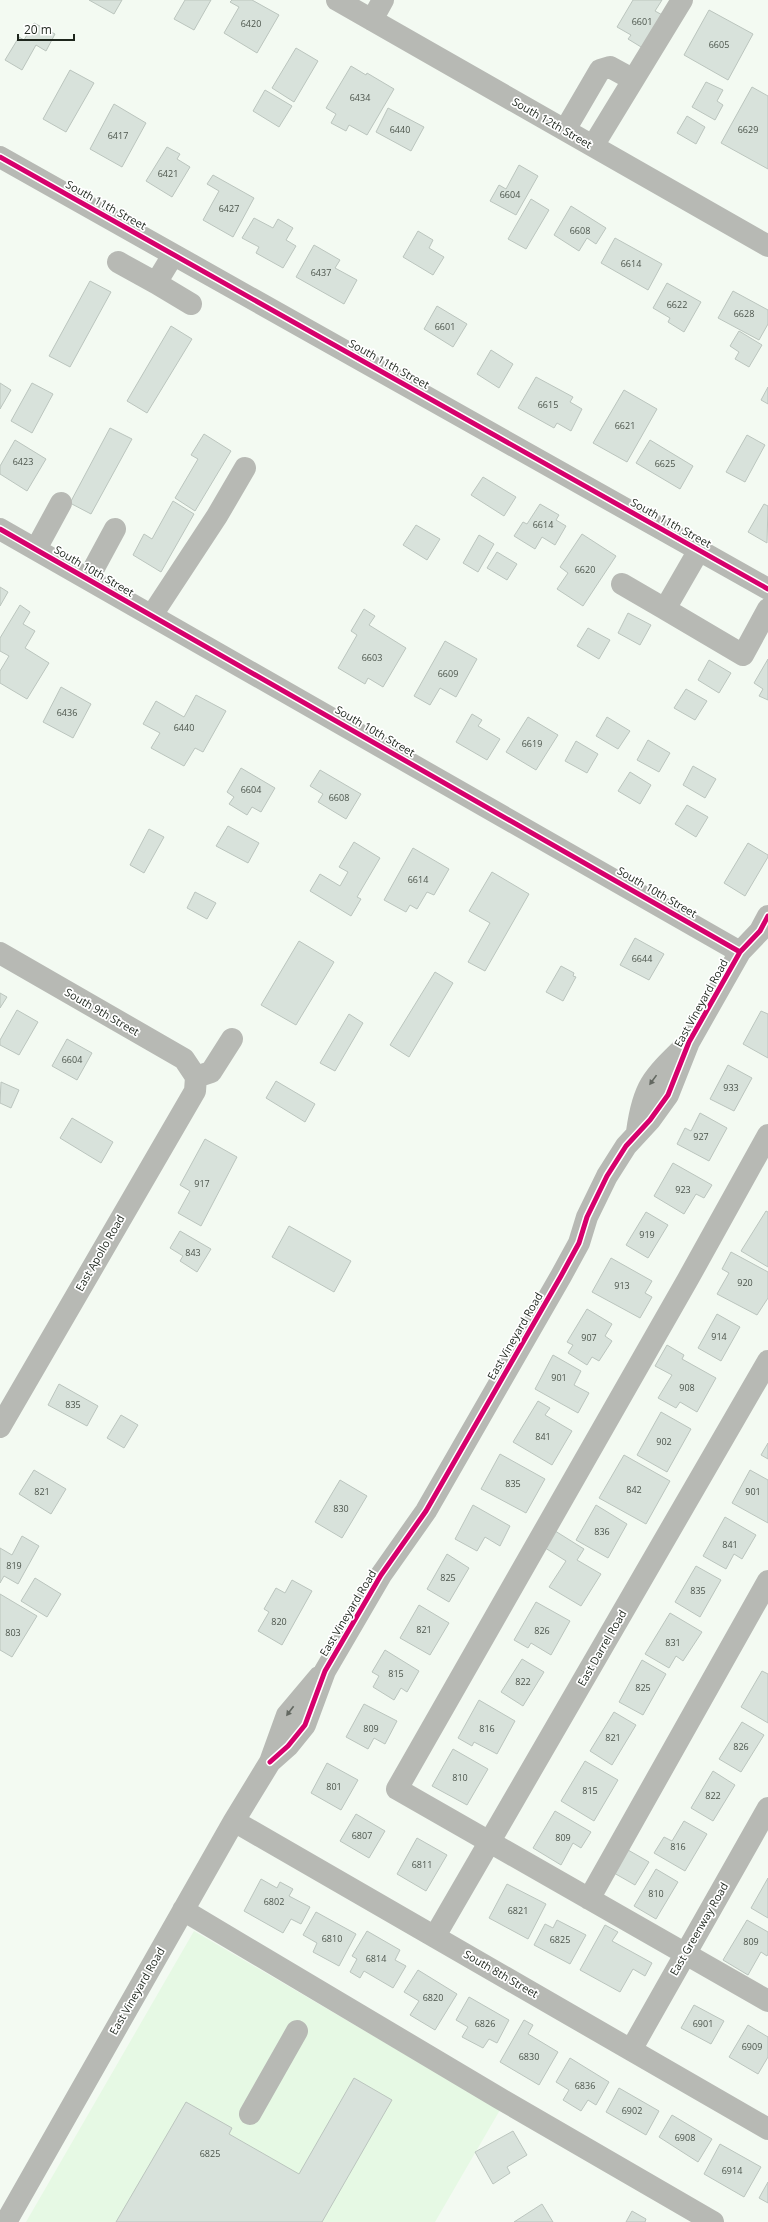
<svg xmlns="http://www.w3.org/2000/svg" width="768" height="2222" viewBox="0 0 768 2222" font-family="'Open Sans',sans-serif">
<rect width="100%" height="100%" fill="#f3faf2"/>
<path fill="#e6f9e4" d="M194,1931L500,2110L435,2222H26Z"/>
<path fill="#d8e2db" stroke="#bbc5be" d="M89,0H122L114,14Z
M185,0H211L194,30L174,19Z
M232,0H252L279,15L257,53L224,33L239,7L230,2Z
M633,0H662L655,11L666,17L646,50L628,39L631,35L617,27Z
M709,10L753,34L728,80L684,55Z
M34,23L55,34L46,51L36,45L22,70L5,60L19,37L24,40Z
M296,48L318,61L294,102L272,88Z
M351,66L366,75L367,73L394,89L367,135L349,125L346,131L331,123L336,114L326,108Z
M70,70L94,83L66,132L43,119Z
M706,82L723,90L717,101L723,105L715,120L692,107Z
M752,87L768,96V169L721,143Z
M265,90L292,106L279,127L253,111Z
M114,104L146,123L122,167L90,149Z
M388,108L424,127L411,151L376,132Z
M687,116L705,127L696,144L677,133Z
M167,147L180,154L177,159L190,167L172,197L146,181Z
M519,165L538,176L516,215L490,201L499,185L506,189Z
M213,175L254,198L233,237L203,220L219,191L207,184Z
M531,199L549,210L526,249L508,239Z
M571,206L606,228L596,244L587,238L579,251L554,235Z
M254,218L273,228L278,219L293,228L286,240L296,246L283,268L256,253L259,247L242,238Z
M418,231L433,240L429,248L444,257L433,275L403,257Z
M615,238L662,264L648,290L601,263Z
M314,245L340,260L335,268L357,280L344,304L296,277Z
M90,281L111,292L70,367L49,356Z
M667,283L701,302L684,332L668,322L670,318L653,308Z
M733,291L768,310V324L759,340L718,318Z
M437,306L467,324L453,347L424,329Z
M171,326L192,339L147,413L127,401Z
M739,331L762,345L749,367L735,359L739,352L730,346Z
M491,350L513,364L499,388L477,374Z
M536,377L573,397L570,402L582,409L571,431L557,423L554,428L518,408Z
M0,383L11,390L0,409Z
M32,383L53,394L32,433L11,421Z
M768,387V404L761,400Z
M624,390L657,409L627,462L593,443Z
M110,428L132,439L91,514L70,503Z
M204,434L231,451L195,511L175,498L198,459L191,455Z
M747,435L765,445L745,482L726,472Z
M15,440L46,459L27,491L0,474V466Z
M650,440L693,466L680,489L636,463Z
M483,477L516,497L504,516L471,495Z
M173,501L194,514L161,572L133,555L144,534L152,539Z
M540,504L559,515L556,520L566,526L555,545L542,537L535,549L514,536L523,522L527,524Z
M764,504L768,506L767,543L748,532Z
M416,525L440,539L427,560L403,545Z
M582,534L616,556L583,606L557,589L568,573L560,567Z
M479,535L494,544L478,572L463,563Z
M497,552L517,564L507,580L487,568Z
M0,587L8,592L0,606Z
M20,605L30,612L23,624L35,631L25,648L49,663L27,699L0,683V671L9,656L0,651V638Z
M364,609L375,616L369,625L406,648L383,687L368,678L365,684L338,668L357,635L351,631Z
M628,613L651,625L640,645L618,633Z
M588,628L610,640L599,659L577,646Z
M445,641L477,659L456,697L440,688L430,705L414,696Z
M768,659V700L759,696L763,689L754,683Z
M709,660L731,673L719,693L698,680Z
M61,687L91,704L73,738L43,722Z
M686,689L707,701L695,720L674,708Z
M196,695L226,711L203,752L195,748L184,766L151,748L160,733L143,724L156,701L184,717Z
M472,714L482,720L478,726L500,739L487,760L456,742Z
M528,717L558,735L536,770L506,752Z
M607,717L630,731L618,749L596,736Z
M648,740L670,753L659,772L637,760Z
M576,741L598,754L587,773L565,761Z
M693,766L716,779L705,798L683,785Z
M241,768L275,788L261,812L252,807L247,815L229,804L234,797L227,792Z
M320,770L361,794L346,819L318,802L323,794L310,786Z
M630,772L651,785L640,804L618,791Z
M687,805L708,817L696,837L675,824Z
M228,826L259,843L248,863L216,846Z
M149,829L164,837L144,873L130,865Z
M354,842L380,858L357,897L361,899L351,916L310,891L320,874L340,886L348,872L339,867Z
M748,843L768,855V857L745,896L724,883Z
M413,848L449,869L434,895L427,892L417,909L410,905L406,912L384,900Z
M492,872L529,894L485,971L468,962L490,923L469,911Z
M195,892L216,903L207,919L187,908Z
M635,938L664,954L649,980L620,965Z
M299,941L334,962L296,1025L261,1005Z
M561,966L574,973L573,976L576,977L563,1001L546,992Z
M435,972L453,983L409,1057L390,1045Z
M0,993L7,997L0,1008Z
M17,1010L38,1022L19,1055L0,1045V1040Z
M761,1011L768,1014V1058L743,1044Z
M349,1014L363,1023L335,1071L320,1063Z
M67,1039L92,1053L77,1080L52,1066Z
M728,1065L752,1078L734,1111L710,1099Z
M276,1081L315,1104L305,1122L266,1098Z
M1,1082L19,1090L11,1108L0,1103Z
M700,1113L727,1128L709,1161L677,1144L685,1128L691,1131Z
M72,1118L113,1142L101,1163L60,1138Z
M205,1139L237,1157L201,1226L178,1213L190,1191L180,1185Z
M673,1163L712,1185L704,1198L696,1194L684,1214L654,1196Z
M766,1211L768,1212V1267L741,1251Z
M646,1212L668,1225L648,1258L626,1245Z
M289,1226L351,1261L334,1292L272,1257Z
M180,1231L211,1249L197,1272L180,1261L183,1256L170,1248Z
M731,1252L768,1272V1298L757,1315L717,1294L729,1273L722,1269Z
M611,1258L652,1281L645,1293L652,1297L640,1318L592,1292Z
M587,1309L612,1324L605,1336L612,1341L599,1361L592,1357L587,1365L568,1353L573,1345L567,1342Z
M717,1314L740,1327L721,1361L698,1348Z
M667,1345L684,1355L682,1359L716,1378L697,1412L680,1402L676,1408L658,1398L672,1375L655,1366Z
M553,1355L581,1371L574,1385L589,1393L578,1413L535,1389Z
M59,1384L98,1406L87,1426L48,1405Z
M538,1401L550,1408L545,1415L572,1431L552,1465L513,1442Z
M661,1412L691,1429L667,1472L637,1455Z
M121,1415L138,1425L124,1448L107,1438Z
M768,1443V1459L761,1455Z
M500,1454L545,1479L526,1513L481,1489Z
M624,1455L670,1481L646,1524L599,1498Z
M34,1470L66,1489L51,1514L19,1494Z
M750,1470L768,1480V1523L732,1503Z
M340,1480L367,1496L342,1538L315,1522Z
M473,1505L510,1526L500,1546L485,1537L477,1551L455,1539Z
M596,1505L627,1524L608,1558L576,1540Z
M725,1517L756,1535L742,1559L734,1554L726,1569L703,1556Z
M552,1529L584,1549L577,1560L601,1574L581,1606L549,1587L566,1561L542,1546Z
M22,1536L39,1546L18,1584L4,1576L0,1583V1548L12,1555Z
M447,1554L469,1568L449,1602L427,1589Z
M696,1566L721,1580L700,1617L675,1602Z
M35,1578L61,1594L47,1617L21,1601Z
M292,1580L312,1591L282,1645L258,1631L269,1612L264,1609L276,1588L285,1593Z
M0,1594L37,1616L12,1657L0,1650Z
M536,1602L570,1621L551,1655L531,1643L528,1648L514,1640Z
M419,1605L449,1623L430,1655L400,1638Z
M670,1613L702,1632L683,1661L676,1656L669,1668L645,1654Z
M385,1650L419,1671L407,1692L401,1688L394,1700L373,1687L379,1676L372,1672Z
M522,1659L544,1672L523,1706L501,1692Z
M642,1660L666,1674L643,1715L619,1702Z
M762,1671L768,1674V1723L741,1707Z
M479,1700L515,1721L497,1754L474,1742L472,1746L458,1738Z
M364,1704L397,1721L385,1744L374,1738L368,1749L346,1737Z
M614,1712L636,1725L612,1765L590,1751Z
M742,1722L764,1735L741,1772L719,1759Z
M453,1749L488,1769L467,1805L432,1786Z
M585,1761L618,1780L594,1821L561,1801Z
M327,1763L358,1780L341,1810L311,1793Z
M713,1771L735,1785L713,1821L691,1808Z
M555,1811L591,1832L581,1848L573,1843L561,1865L533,1848Z
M356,1814L385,1831L369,1858L340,1841Z
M684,1821L707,1834L685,1871L654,1853L664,1837L672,1841Z
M417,1838L447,1855L426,1891L397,1874Z
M628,1850L649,1862L635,1885L614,1873Z
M656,1869L678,1882L656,1919L634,1906Z
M768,1878V1918L751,1908Z
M261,1879L277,1888L280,1882L293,1889L289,1896L310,1907L301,1924L291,1919L283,1933L244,1911Z
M507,1884L546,1904L528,1939L489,1918Z
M316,1912L356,1934L339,1966L313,1952L317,1943L303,1935Z
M557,1920L586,1935L570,1964L534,1945L545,1924L553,1928Z
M747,1920L768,1932V1954L767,1956L761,1952L748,1975L723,1960Z
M605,1925L618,1932L612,1941L652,1963L645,1976L633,1969L620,1992L580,1970Z
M367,1931L400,1950L395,1960L406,1966L393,1988L364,1971L360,1978L350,1972L357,1959L352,1956Z
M418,1970L457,1994L435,2030L410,2015L419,2001L404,1992Z
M469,1997L509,2020L497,2043L489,2039L483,2048L462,2037L468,2027L456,2020Z
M694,2005L724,2021L711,2044L681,2028Z
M524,2020L533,2025L528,2034L558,2052L539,2085L500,2062Z
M748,2025L768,2037V2057L758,2074L729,2057Z
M570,2058L609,2082L596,2105L588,2100L581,2111L563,2100L569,2090L556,2082Z
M354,2078L392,2100L322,2222H116L186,2102L232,2128L229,2134L299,2174Z
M619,2088L659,2111L646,2135L606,2112Z
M672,2115L712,2139L698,2162L659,2137Z
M513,2131L527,2155L507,2167L510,2173L493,2184L475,2152Z
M720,2144L761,2167L744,2197L704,2174Z
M768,2182V2203L759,2198Z
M542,2204L553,2222H514Z
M632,2211L646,2219L645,2222H626Z"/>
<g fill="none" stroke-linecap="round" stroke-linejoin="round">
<path stroke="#b7b9b4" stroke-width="22" d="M337,0L768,246
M372,20L383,0
M565,130L600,70L610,67L632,79
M593,146L682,0
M0,157L768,589
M118,262L156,283L173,255
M156,283L191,304
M0,529L740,952
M36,549L61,503
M699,550L665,609L743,655L768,609
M88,579L115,529
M622,584L665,609
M152,615L217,516L245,468
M0,953L184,1059L196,1077
M196,1077L211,1072L232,1039
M637,1132C643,1087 652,1078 684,1047
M768,1135L688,1279L397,1789L768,2001
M0,1427L195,1091L196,1077
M270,1762L288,1746L305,1725L325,1671L381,1575L426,1511L561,1276L579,1243L587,1217L607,1176L626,1146L650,1120L668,1095L689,1042L740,952L760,931L768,916
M234,1821L768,2129
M589,1899L768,1581
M183,1910L499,2098L713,2222
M435,1936L768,1361
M631,2050L768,1808
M250,2114L297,2031
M6,2222L234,1821L270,1762L287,1715L319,1677"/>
<g stroke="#fff" stroke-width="8">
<path id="cycleway" d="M0,157L768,589
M0,529L740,952
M270,1762L288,1746L305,1725L325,1671L381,1575L426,1511L561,1276L579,1243L587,1217L607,1176L626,1146L650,1120L668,1095L689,1042L740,952L760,931L768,916"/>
</g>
<use href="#cycleway" stroke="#d6006c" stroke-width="5"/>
</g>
<defs><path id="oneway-solid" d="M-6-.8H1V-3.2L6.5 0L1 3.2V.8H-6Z"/></defs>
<g fill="#636861">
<use href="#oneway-solid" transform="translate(653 1080) rotate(126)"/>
<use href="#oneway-solid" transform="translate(290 1711) rotate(127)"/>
</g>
<g text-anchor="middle" stroke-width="3.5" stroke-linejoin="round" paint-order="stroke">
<g font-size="9" fill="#4c554c">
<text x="642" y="25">6601</text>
<text x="251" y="27">6420</text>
<text x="719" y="48">6605</text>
<text x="360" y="101">6434</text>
<text x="400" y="133">6440</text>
<text x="748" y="133">6629</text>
<text x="118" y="139">6417</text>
<text x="168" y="177">6421</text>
<text x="510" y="198">6604</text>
<text x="229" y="212">6427</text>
<text x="580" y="234">6608</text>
<text x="631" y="267">6614</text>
<text x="321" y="276">6437</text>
<text x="677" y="308">6622</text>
<text x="744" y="317">6628</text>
<text x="445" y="330">6601</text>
<text x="548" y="408">6615</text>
<text x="625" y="429">6621</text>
<text x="23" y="465">6423</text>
<text x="665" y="467">6625</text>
<text x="543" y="528">6614</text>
<text x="585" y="573">6620</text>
<text x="372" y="661">6603</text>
<text x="448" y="677">6609</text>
<text x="67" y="716">6436</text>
<text x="184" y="731">6440</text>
<text x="532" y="747">6619</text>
<text x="251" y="793">6604</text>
<text x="339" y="801">6608</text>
<text x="418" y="883">6614</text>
<text x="642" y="962">6644</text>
<text x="72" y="1063">6604</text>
<text x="731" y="1091">933</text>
<text x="701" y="1140">927</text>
<text x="202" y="1187">917</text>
<text x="683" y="1193">923</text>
<text x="647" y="1238">919</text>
<text x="193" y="1256">843</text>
<text x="745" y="1286">920</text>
<text x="622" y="1289">913</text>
<text x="719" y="1340">914</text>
<text x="589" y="1341">907</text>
<text x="559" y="1381">901</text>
<text x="687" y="1391">908</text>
<text x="73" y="1408">835</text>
<text x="543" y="1440">841</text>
<text x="664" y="1445">902</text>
<text x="513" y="1487">835</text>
<text x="634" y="1493">842</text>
<text x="42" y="1495">821</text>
<text x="753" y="1495">901</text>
<text x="341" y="1512">830</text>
<text x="602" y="1535">836</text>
<text x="730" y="1548">841</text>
<text x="14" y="1569">819</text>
<text x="448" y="1581">825</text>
<text x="698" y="1594">835</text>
<text x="279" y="1625">820</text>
<text x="424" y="1633">821</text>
<text x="542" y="1634">826</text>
<text x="13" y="1636">803</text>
<text x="673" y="1646">831</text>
<text x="396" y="1677">815</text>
<text x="523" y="1685">822</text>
<text x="643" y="1691">825</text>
<text x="371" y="1732">809</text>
<text x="487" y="1732">816</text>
<text x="613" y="1741">821</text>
<text x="741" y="1750">826</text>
<text x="460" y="1781">810</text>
<text x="334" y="1790">801</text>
<text x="590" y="1794">815</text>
<text x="713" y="1799">822</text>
<text x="362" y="1839">6807</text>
<text x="563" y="1841">809</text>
<text x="678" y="1850">816</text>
<text x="422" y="1868">6811</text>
<text x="656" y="1897">810</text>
<text x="274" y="1905">6802</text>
<text x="518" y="1914">6821</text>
<text x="332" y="1942">6810</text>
<text x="560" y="1943">6825</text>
<text x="751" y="1945">809</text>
<text x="376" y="1962">6814</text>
<text x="433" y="2001">6820</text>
<text x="485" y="2027">6826</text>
<text x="703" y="2027">6901</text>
<text x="752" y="2050">6909</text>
<text x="529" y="2060">6830</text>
<text x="585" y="2089">6836</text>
<text x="632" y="2114">6902</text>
<text x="685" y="2141">6908</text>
<text x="210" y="2157">6825</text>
<text x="732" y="2174">6914</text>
</g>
<g font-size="11" fill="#1e261d" stroke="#fff">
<text transform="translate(552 123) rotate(30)" y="4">South 12th Street</text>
<text transform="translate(106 205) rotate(29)" y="4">South 11th Street</text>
<text transform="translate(389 364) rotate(29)" y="4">South 11th Street</text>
<text transform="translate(671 523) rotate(29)" y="4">South 11th Street</text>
<text transform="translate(94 571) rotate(30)" y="4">South 10th Street</text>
<text transform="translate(375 731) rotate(30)" y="4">South 10th Street</text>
<text transform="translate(657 892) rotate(30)" y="4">South 10th Street</text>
<text transform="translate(701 1003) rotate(-61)" y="4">East Vineyard Road</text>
<text transform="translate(102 1012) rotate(30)" y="4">South 9th Street</text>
<text transform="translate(100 1253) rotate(-60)" y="4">East Apollo Road</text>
<text transform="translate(515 1336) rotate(-60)" y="4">East Vineyard Road</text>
<text transform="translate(348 1613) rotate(-59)" y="4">East Vineyard Road</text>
<text transform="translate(602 1648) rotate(-60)" y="4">East Darrel Road</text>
<text transform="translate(699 1929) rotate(-60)" y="4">East Greenway Road</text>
<text transform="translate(501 1974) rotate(30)" y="4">South 8th Street</text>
<text transform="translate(137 1991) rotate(-60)" y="4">East Vineyard Road</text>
</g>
</g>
<path d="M18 34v6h56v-6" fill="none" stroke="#1e261d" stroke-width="2"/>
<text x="24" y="34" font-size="12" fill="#1e261d" stroke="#ffffff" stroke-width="3" paint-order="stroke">20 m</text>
</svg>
